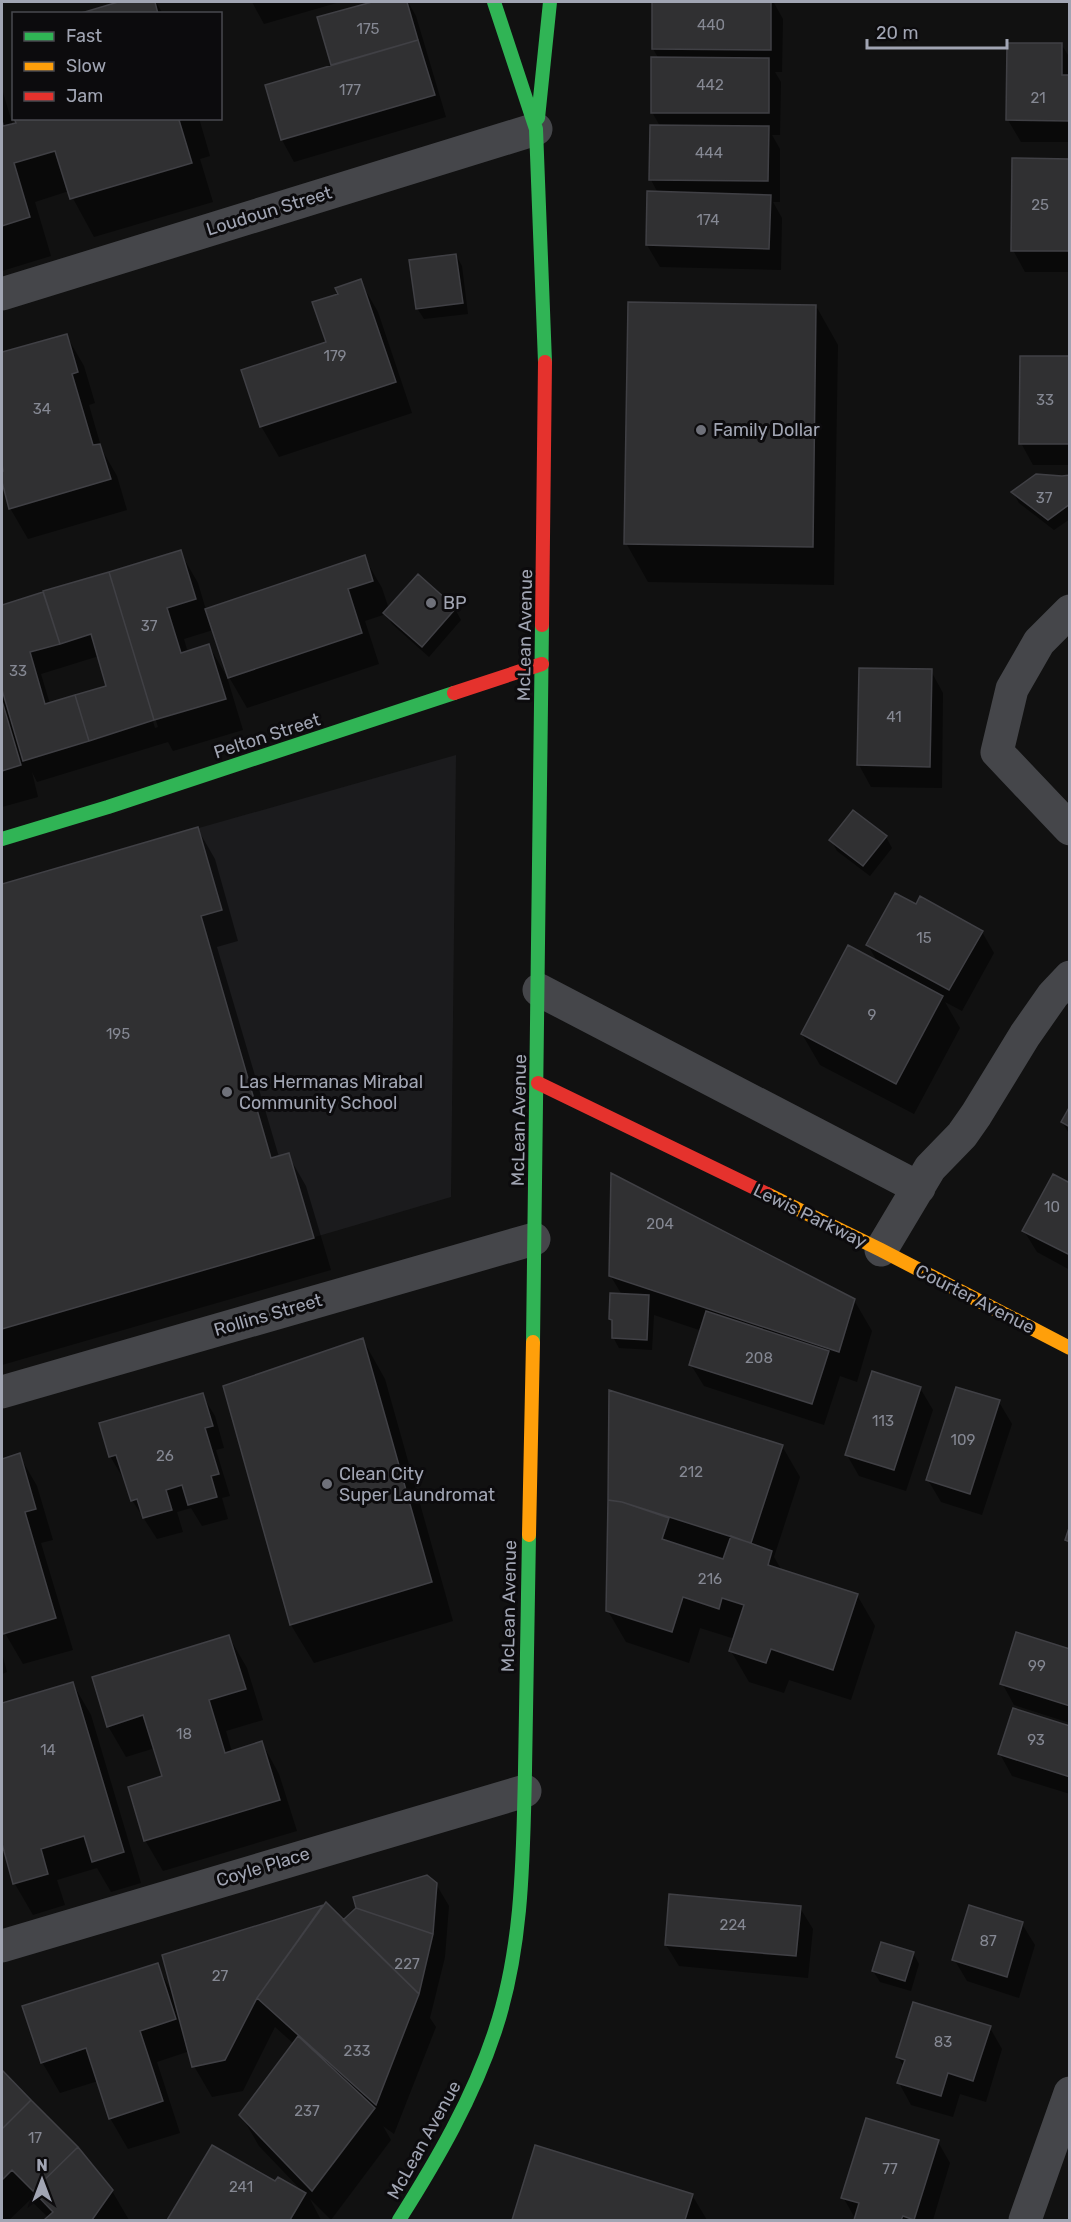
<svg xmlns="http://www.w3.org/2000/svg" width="1071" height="2222" viewBox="0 0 1071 2222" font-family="Rubik,sans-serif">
<rect width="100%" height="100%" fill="#111"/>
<path fill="#1b1b1d" d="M456,755L451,1197L2,1329V884Z"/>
<path fill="#0007" fill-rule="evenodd" d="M124,2H156L163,14H83Z
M252,2H340L264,24Z
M378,2H408L416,16L446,117L294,162L282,140L266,86L332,66L319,18Z
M654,2H783L774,3L783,19L782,72H775L781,82L780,135H772L780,149V202H773L782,218L781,270L660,267L647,245L658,193L651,180L660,126L652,112L659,59L653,49Z
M1061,44L1070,58V142H1021L1008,120Z
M2,89L13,126L18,124L16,118H199L210,156L200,159L213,202L94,237L69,191L35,202L51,256L2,271Z
M1070,160V272H1025L1013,250Z
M456,255L462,266L468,314L424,319L417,308Z
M360,281L378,312L412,413L279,457L261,426L328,343L340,295Z
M816,306L838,345L834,585L648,582L626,543Z
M66,335L84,366L95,403L89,405L102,450L117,476L127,510L28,539L10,508L2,477V473L5,472L2,459V354Z
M1070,358V465H1033L1021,443Z
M1070,476V519L1054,530L1019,503L1013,492Z
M180,552L198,583L206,610L364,557L382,588L389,609L418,576L455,609L461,620L429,657L392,624L386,614L365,621L379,664L247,708L229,677L213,630L184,639L188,653L209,646L227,677L243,730L173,751L168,742L37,782L32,772L38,797L2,807V691L4,693L2,684V606ZM117,605H120L158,727L155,728ZM99,656L108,687L50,704L41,674Z
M931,671L943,693L942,788L871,787L859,765Z
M197,828L215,859L238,941L217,947L279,1157L288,1155L306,1186L331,1270L2,1365V885Z
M886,837L892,848L870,876L837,851L831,840Z
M916,906L982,932L994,953L962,1011L945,1002L960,1028L914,1114L820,1065L802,1034L878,963L868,945Z
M1070,1109V1135L1062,1122Z
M1070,1185V1270L1037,1252L1024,1231Z
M610,1275L854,1300L872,1331L857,1382L840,1376L824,1425L704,1386L691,1365L702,1331L654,1315L652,1350L619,1348L613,1337L614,1324L610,1319L622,1295Z
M363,1340L385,1379L453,1621L314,1663L291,1625L225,1387Z
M920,1388L933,1410L906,1491L859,1476L847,1455Z
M611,1392L782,1446L800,1477L774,1557L782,1571L857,1595L875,1626L851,1700L789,1680L784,1693L749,1682L731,1651L735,1639L700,1628L689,1663L626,1642L608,1611Z
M202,1395L215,1416L224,1448L216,1450L230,1496L222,1498L228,1519L202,1526L191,1508L177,1512L183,1532L157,1539L132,1500L125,1478H123L110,1456Z
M999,1402L1012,1424L982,1515L941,1502L928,1480Z
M19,1455L37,1486L53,1540L41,1543L73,1650L23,1664L5,1633L2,1622V1460Z
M229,1637L247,1668L263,1720L226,1731L232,1752L262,1743L279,1774L297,1831L163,1871L145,1840L164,1777L155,1748L126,1757L108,1726Z
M1070,1651V1723L1014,1705L1002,1683Z
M2,1653L7,1672L2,1674Z
M73,1684L91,1715L141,1883L111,1892L97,1868L57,1880L65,1905L33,1915L15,1884L2,1838V1818L4,1817L2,1810V1704Z
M1070,1727V1794L1012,1776L1000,1754Z
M436,1884L449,1906L445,1957L430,2018L436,2027L394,2134L383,2126L391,2140L331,2220L310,2199L321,2220H169L212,2147L275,2183L302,2191L259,2146L241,2115L294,2044L275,2027L243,2091L212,2097L194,2066L190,2051L157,2062L180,2133L128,2149L110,2118L98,2081L60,2093L42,2062L157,1965L172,1992L164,1956L325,1906L344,1922Z
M800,1908L813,1929L808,1978L679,1966L666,1945Z
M1022,1924L1035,1945L1019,1998L967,1981L954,1959Z
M913,1953L919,1964L911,1991L880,1982L873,1971Z
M990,2028L1002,2049L986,2102L960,2094L953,2117L911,2105L899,2083L904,2067L898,2057Z
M2,2072L77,2148L112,2191L129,2220H47L49,2218L30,2200L9,2220H2Z
M938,2142L950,2163L933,2220H856L843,2197Z
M536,2147L692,2195L707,2220H513Z"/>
<path fill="#303032" stroke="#404045" stroke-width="1.5" d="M118,2H155L158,14H78Z
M372,2H407L418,40L331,65L317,17Z
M652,2H771V50L652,49Z
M418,40L435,95L281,140L265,85Z
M1007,43H1062V75H1070V121L1006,120Z
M651,57L769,58V113H651Z
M14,118H185L179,120L192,163L70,199L55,151L14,163L30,217L2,226V120L3,126L16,123Z
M650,125L769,126L768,181L649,180Z
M1012,158L1070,159V251H1011Z
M647,191L771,195L769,249L646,245Z
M456,254L463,303L416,309L409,260Z
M361,279L396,382L260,427L241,370L326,342L312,302L338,294L335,288Z
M628,302L816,305L813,547L624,544Z
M67,334L78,372L72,374L93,445L100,444L111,479L9,509L2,482V471H3L2,464V352Z
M1020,356H1070V444H1019Z
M1036,474L1062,476L1070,475V504L1048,520L1011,492Z
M181,550L196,599L167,608L181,653L209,644L226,699L154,720L109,572Z
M365,555L373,581L348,589L362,633L228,678L205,609Z
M109,572L154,720L89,741L75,695L106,686L91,634L60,644L43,591Z
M418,574L456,608L422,647L383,613Z
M43,592L60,644L30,652L45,704L75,695L89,741L23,761L2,690V605Z
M859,668L932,669L930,767L857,765Z
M2,701L21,765L2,771Z
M853,810L887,836L863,866L829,840Z
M198,827L222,910L201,916L271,1158L289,1153L314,1238L2,1329V884Z
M895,893L916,904L920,896L983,931L949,990L866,945Z
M848,945L943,996L896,1084L801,1034Z
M1070,1106V1127L1061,1122Z
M611,1173L855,1299L839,1352L609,1276Z
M1053,1174L1070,1183V1255L1022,1231Z
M610,1293L649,1295L647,1340L612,1338V1320L609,1319Z
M706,1311L829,1351L812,1404L689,1365Z
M363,1338L432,1582L290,1625L223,1386Z
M872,1371L921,1387L894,1470L845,1455Z
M956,1387L1000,1400L970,1494L926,1480Z
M609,1390L783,1445L751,1543L622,1502L608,1500Z
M203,1393L213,1426L205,1428L219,1474L211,1476L217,1497L188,1505L182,1485L166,1490L172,1510L143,1518L137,1499L131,1501L116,1455L109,1457L99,1423Z
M20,1453L36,1509L25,1512L56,1618L3,1634L2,1627V1459Z
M608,1500L622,1502L669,1518L662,1539L723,1559L731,1536L772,1551L768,1565L858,1594L833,1670L771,1649L766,1663L729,1651L744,1605L722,1598L719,1609L683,1597L672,1632L606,1611Z
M1070,1525V1542L1065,1540Z
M1016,1632L1070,1649V1706L1000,1684Z
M229,1635L246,1689L209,1700L225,1753L262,1741L280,1800L144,1841L128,1787L162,1776L143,1715L107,1727L92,1677Z
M73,1682L124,1852L92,1862L84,1836L41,1849L48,1874L13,1884L2,1844V1703Z
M1013,1708L1070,1726V1777L998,1754Z
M427,1875L437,1883L433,1934L356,1908L353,1897Z
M669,1894L801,1906L796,1956L665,1945Z
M326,1902L419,1994L376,2105L257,1998Z
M323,1905L257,1998L225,2060L192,2067L162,1955Z
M969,1905L1023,1922L1007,1977L952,1960Z
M356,1908L433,1934L419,1994L343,1920Z
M881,1942L914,1952L905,1981L872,1971Z
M158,1963L176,2019L140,2031L163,2101L109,2119L86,2048L41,2063L22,2006Z
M913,2002L991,2026L973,2081L948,2073L941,2096L897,2083L905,2060L896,2057Z
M298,2036L375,2108L312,2191L239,2115Z
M2,2070L31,2100L2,2129Z
M31,2100L78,2147L33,2191L12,2170L2,2180V2129Z
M866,2118L939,2140L914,2220L903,2216L901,2220H854L859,2203L841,2198Z
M212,2145L275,2181L278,2177L306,2193L290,2220H167Z
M535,2145L693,2194L685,2220H512Z
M78,2147L113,2190L92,2220H44L53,2212L33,2191Z"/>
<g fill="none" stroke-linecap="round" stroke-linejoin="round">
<path stroke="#45464a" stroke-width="33" d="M2,294L536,129
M1070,611L1039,642L1012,689L997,752L1070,829
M539,990L919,1188
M881,1250L930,1168L962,1135L976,1115L1025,1035L1053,995L1070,977
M2,1392L534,1239
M2,1946L525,1791
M1025,2220L1070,2093"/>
<path stroke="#30b455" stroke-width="14" d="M494,2L536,129L545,362
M538,118L550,2
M2,839L108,807L454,693
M533,1342L542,625
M399,2220C437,2160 473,2098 495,2031C523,1947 523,1857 525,1771C526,1692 528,1613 529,1535"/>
<path stroke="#ff9f0a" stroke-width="14" d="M767,1194L881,1250L1070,1348
M529,1535L533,1342"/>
<path stroke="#e5322d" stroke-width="14" d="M542,625L545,362
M454,693L542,664
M538,1083L767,1194"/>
</g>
<g fill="#6f717a" stroke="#0c0b0d" stroke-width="2">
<circle cx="701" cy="430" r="6"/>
<circle cx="431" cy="603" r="6"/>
<circle cx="227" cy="1092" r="6"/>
<circle cx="327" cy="1484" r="6"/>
</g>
<g text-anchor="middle" stroke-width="6" stroke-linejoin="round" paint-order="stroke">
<g font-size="15" fill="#858893">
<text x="711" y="30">440</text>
<text x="368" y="34">175</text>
<text x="710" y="90">442</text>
<text x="350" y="95">177</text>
<text x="1038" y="103">21</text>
<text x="709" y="158">444</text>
<text x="1040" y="210">25</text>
<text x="708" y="225">174</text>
<text x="335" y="361">179</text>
<text x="1045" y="405">33</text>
<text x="42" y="414">34</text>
<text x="1044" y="503">37</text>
<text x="149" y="631">37</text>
<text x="18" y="676">33</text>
<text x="894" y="722">41</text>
<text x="924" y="943">15</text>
<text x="872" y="1020">9</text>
<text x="118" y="1039">195</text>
<text x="1052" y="1212">10</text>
<text x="660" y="1229">204</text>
<text x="759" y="1363">208</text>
<text x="883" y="1426">113</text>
<text x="963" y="1445">109</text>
<text x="165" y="1461">26</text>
<text x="691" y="1477">212</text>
<text x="710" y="1584">216</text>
<text x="1037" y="1671">99</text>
<text x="184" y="1739">18</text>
<text x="1036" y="1745">93</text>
<text x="48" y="1755">14</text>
<text x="733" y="1930">224</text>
<text x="988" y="1946">87</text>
<text x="407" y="1969">227</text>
<text x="220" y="1981">27</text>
<text x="943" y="2047">83</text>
<text x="357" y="2056">233</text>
<text x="307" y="2116">237</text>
<text x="35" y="2143">17</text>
<text x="890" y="2174">77</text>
<text x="241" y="2192">241</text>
</g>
<g font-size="18" fill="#a1a5b3" stroke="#0c0b0d">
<text transform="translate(269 211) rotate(-17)" y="6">Loudoun Street</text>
<text transform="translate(525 635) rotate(-89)" y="6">McLean Avenue</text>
<text transform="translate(267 736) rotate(-18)" y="6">Pelton Street</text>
<text transform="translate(519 1120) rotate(-89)" y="6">McLean Avenue</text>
<text transform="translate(810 1216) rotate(26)" y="6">Lewis Parkway</text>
<text transform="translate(975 1299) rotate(27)" y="6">Courter Avenue</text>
<text transform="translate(268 1315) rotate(-16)" y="6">Rollins Street</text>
<text transform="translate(509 1606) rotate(-89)" y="6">McLean Avenue</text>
<text transform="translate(263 1867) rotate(-17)" y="6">Coyle Place</text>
<text transform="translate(424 2140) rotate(-61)" y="6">McLean Avenue</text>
</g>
<g font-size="18" fill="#a1a5b3" stroke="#0c0b0d" text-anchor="start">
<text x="713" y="436">Family Dollar</text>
<text x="443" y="609">BP</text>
<text x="239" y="1088">Las Hermanas Mirabal<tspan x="239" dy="21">Community School</tspan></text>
<text x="339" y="1480">Clean City<tspan x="339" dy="21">Super Laundromat</tspan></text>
</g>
</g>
<rect width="1071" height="2222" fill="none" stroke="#a1a5b3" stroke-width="6"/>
<rect x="12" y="12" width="210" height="108" fill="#0c0b0d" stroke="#48494f" stroke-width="1.5"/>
<rect x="24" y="32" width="30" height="9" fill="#30b455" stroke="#48494f" stroke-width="1.5"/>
<text x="66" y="42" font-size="18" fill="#a1a5b3">Fast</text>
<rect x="24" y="62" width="30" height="9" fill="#ff9f0a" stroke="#48494f" stroke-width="1.5"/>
<text x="66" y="72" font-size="18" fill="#a1a5b3">Slow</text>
<rect x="24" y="92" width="30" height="9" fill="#e5322d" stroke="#48494f" stroke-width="1.5"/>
<text x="66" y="102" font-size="18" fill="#a1a5b3">Jam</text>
<g transform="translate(42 2180)" stroke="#0c0b0d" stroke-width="4.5" paint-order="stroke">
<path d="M0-4.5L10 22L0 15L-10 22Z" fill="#a1a5b3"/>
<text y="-9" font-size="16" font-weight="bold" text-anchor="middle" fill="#a1a5b3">N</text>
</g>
<path d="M867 39v9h140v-9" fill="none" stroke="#a1a5b3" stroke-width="3"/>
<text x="876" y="39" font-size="18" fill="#a1a5b3" stroke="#0c0b0d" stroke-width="4.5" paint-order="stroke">20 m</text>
</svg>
